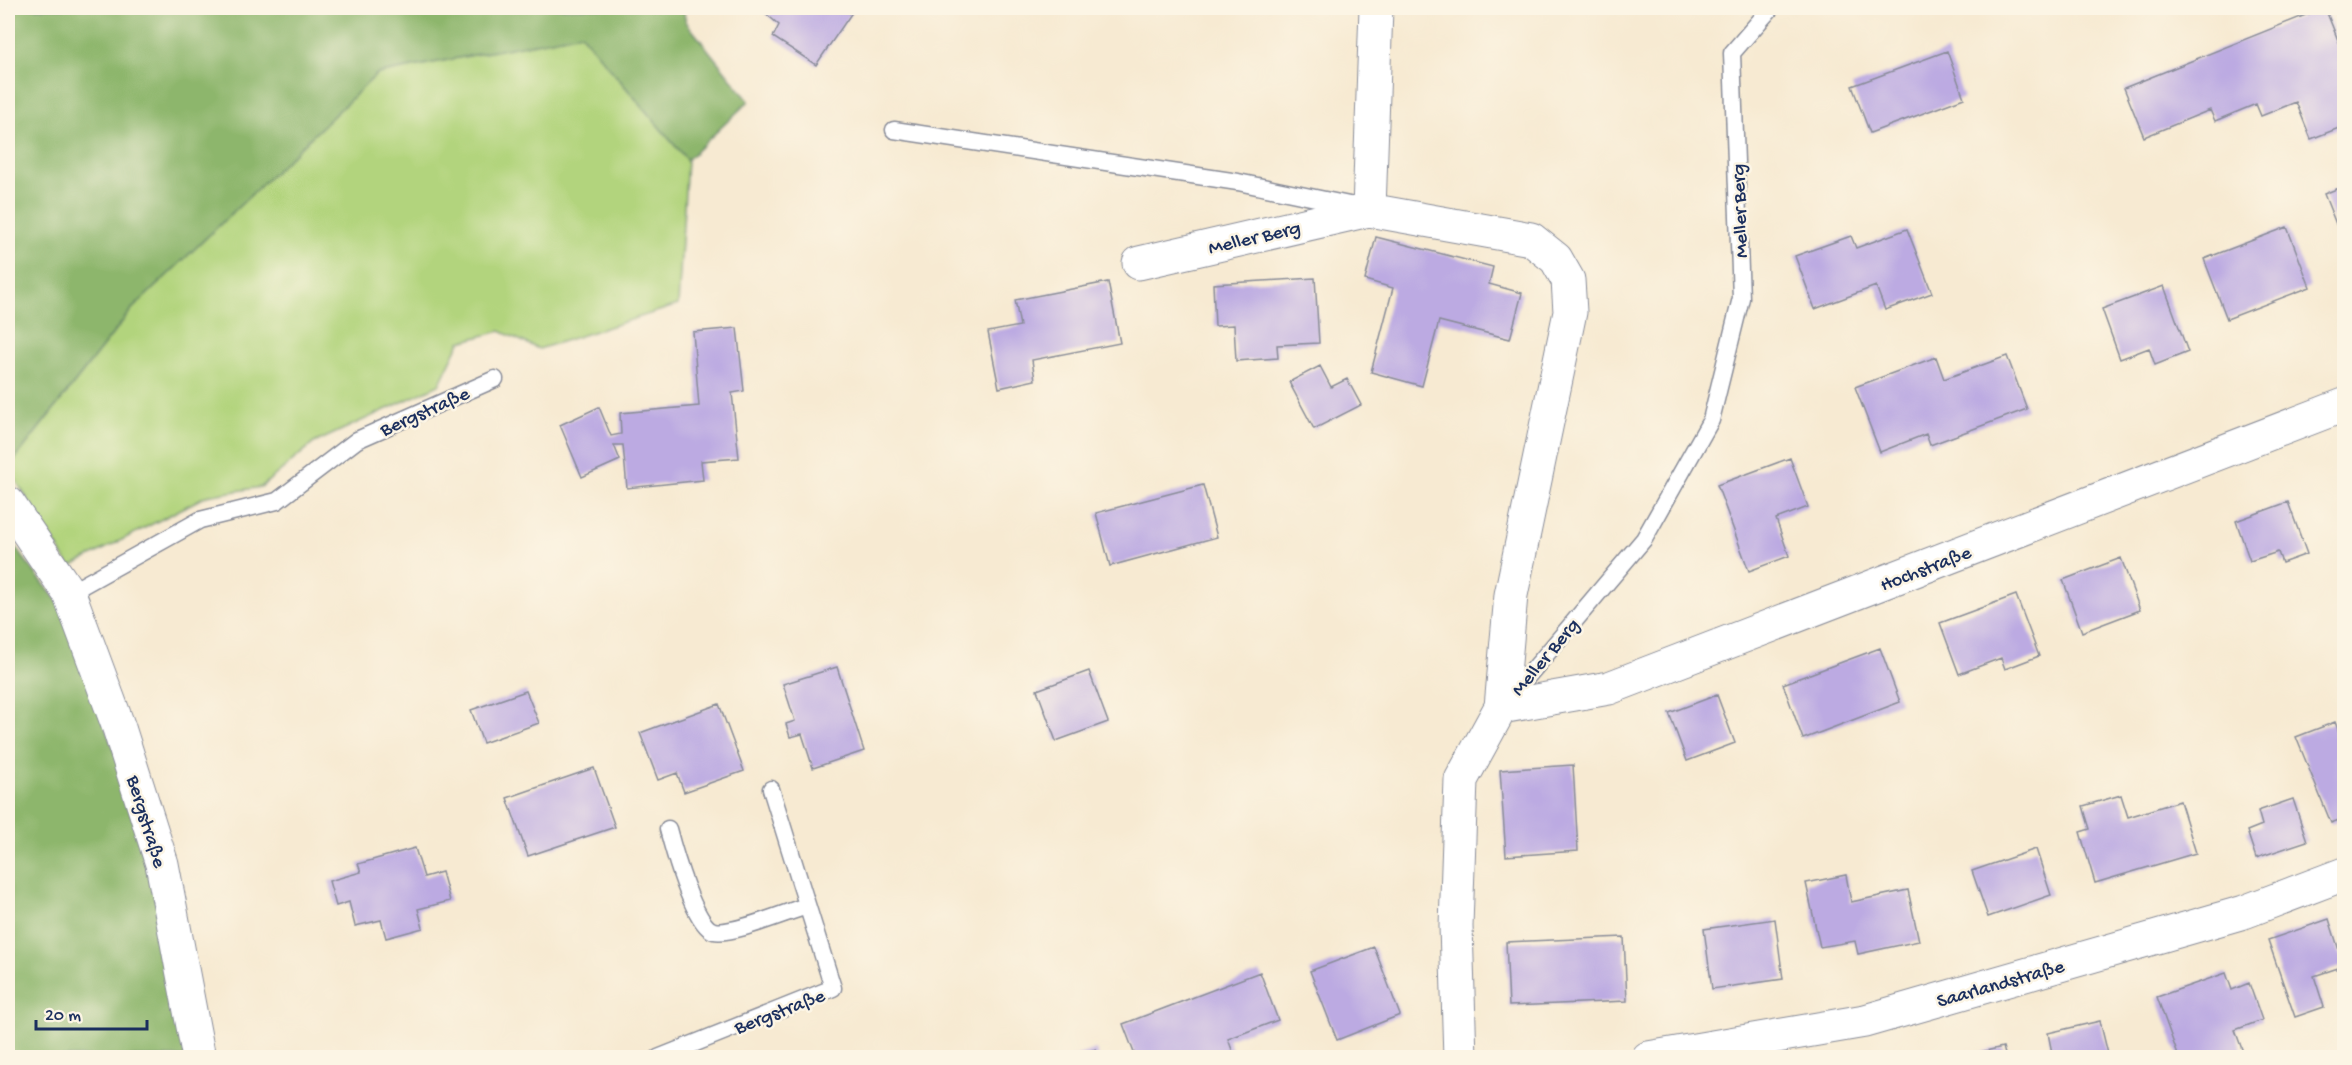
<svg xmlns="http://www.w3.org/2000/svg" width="2352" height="1065" viewBox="0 0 2352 1065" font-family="'Gochi Hand',sans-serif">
<rect width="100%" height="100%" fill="#fcf5e5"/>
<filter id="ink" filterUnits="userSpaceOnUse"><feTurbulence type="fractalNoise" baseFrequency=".0167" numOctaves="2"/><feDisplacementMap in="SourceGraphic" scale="12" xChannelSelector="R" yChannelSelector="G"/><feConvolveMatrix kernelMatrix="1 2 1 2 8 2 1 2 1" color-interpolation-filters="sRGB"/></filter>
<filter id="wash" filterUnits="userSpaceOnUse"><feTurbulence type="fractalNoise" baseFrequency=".008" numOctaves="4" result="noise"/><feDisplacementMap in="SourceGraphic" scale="24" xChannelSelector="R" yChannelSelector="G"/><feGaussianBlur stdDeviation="1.35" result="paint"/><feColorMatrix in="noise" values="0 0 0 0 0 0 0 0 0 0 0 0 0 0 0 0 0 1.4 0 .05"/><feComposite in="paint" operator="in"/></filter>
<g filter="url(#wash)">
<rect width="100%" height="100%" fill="#f7ead2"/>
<path fill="#b2d47d" stroke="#66826e" stroke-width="1.5" d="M581,34L687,160L678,305L539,349L500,331L460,342L439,385L314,443L261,487L206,496L70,567L8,468L132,309L377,74Z"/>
<path fill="#8db66c" stroke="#547265" stroke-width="1.5" d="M8,8H683L686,22L749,101L687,160L581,34L377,74L132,309L8,468Z
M8,538L58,602L116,756L199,1057H8Z"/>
<g id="blocks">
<path fill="#bcaae2" d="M768,8H855L816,65L773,37L779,25L764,12Z
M2323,8H2325L2344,55V126L2311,139L2296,102L2261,116L2256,104L2215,121L2210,110L2144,137L2124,88Z
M1947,51L1964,98L1870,133L1852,86Z
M2344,186V244L2324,194Z
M2287,227L2310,287L2227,319L2204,259Z
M1907,229L1932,293L1885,310L1876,286L1815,309L1795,256L1851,236L1856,248Z
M1376,237L1493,267L1489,284L1522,293L1510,339L1439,321L1422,386L1371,372L1393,288L1365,280Z
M1315,278L1319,343L1277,345L1278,358L1236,361L1234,325L1215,326L1213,284Z
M1108,282L1120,343L1032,360L1035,380L999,388L988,332L1020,326L1015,300Z
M2164,286L2188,352L2155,365L2149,348L2120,359L2102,309Z
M737,328L744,391L732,393L739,458L701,461L703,480L627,488L623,445H614L620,460L582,477L560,425L599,407L611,436L621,434L620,413L699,406L693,332Z
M2007,356L2027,409L1930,445L1926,434L1880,452L1855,387L1936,357L1944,379Z
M1320,366L1331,387L1347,379L1361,405L1314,429L1289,382Z
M1790,458L1808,507L1776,519L1789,556L1749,571L1717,485Z
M1203,485L1217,537L1110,566L1096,513Z
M2288,502L2307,554L2282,563L2278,552L2250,561L2236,521Z
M2121,558L2140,610L2082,632L2063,580Z
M2016,595L2039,656L2005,669L2001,658L1959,674L1940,623Z
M1880,648L1900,702L1803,739L1783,684Z
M837,667L864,751L813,768L802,734L790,737L786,724L795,721L783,684Z
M1089,671L1108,722L1056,741L1037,690Z
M526,691L539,723L483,743L471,710Z
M1717,695L1735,743L1687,761L1669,713Z
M719,704L744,771L684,792L677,773L658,780L640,733Z
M2335,722L2344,745V818L2331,823L2296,737Z
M1573,765L1578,851L1506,856L1500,770Z
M594,768L615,827L528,856L507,798Z
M2121,795L2128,817L2180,801L2196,853L2095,883L2080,832L2090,829L2083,806Z
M2293,799L2307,841L2256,858L2247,831L2262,825L2258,811Z
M415,848L424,877L442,872L450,901L418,909L423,928L386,938L381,920L355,926L349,902L336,906L329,881L361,872L358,864Z
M2036,849L2051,895L1988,917L1972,871Z
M1846,875L1851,902L1908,890L1919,941L1858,954L1855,941L1820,947L1806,883Z
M1775,919L1783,979L1712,989L1704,929Z
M2329,919L2344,966L2314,976L2324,1007L2295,1017L2268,940Z
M1624,937L1627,1001L1509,1006L1506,942Z
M1374,947L1400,1015L1337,1040L1310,971Z
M1260,972L1278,1020L1228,1039L1235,1058H1136L1123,1024Z
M2226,973L2232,990L2249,983L2262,1020L2235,1030L2243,1052L2229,1055L2230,1058H2179L2157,997Z
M2100,1021L2109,1058H2053L2048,1033Z
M2003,1047L2006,1058H1959V1057Z
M1096,1049L1098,1058H1072V1057Z"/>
</g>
</g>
<g filter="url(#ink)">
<use href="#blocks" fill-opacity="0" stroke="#898c98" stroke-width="1.5"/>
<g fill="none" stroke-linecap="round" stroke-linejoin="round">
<g stroke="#898c98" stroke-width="19">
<path id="lane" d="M894,130L1238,182L1354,206
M69,593L200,520L277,501L357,440L495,379
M1505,703L1644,539L1711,420L1741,298L1732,53L1771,8
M668,829C673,848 695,928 714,931C733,935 786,912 807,906
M658,1058L833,988L771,789"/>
</g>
<g stroke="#898c98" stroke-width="35">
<path id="street" d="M1376,8L1369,210L1531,239L1556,259L1568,280L1570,312L1511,595L1501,707L1461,780L1456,926L1460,1058
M1139,263L1369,210
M8,503L69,593L119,728L162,864L199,1058
M1501,707L1609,688L2344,405
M1648,1058L1865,1021L2244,912L2344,874"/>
</g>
<use href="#lane" stroke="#fff" stroke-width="16"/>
<use href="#street" stroke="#fff" stroke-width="33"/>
</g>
</g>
<g text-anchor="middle" stroke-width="5" stroke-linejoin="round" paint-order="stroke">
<g font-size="20" fill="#1b2f5e" stroke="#fcf5e5">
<text transform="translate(1738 211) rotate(-92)" y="7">Meller Berg</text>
<text transform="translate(1254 236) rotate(-13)" y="7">Meller Berg</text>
<text transform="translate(424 410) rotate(-24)" y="7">Bergstraße</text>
<text transform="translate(1925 567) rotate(-21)" y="7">Hochstraße</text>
<text transform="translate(1544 656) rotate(-50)" y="7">Meller Berg</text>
<text transform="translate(148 821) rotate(73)" y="7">Bergstraße</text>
<text transform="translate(2000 982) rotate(-16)" y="7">Saarlandstraße</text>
<text transform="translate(779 1010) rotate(-21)" y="7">Bergstraße</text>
</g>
</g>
<rect width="2352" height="1065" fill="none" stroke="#fcf5e5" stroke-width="30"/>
<path d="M36 1020v9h111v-9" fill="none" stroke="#1b2f5e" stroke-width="3"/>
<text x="45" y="1020" font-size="18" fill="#1b2f5e" stroke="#fcf5e5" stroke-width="4.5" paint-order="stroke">20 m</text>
</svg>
